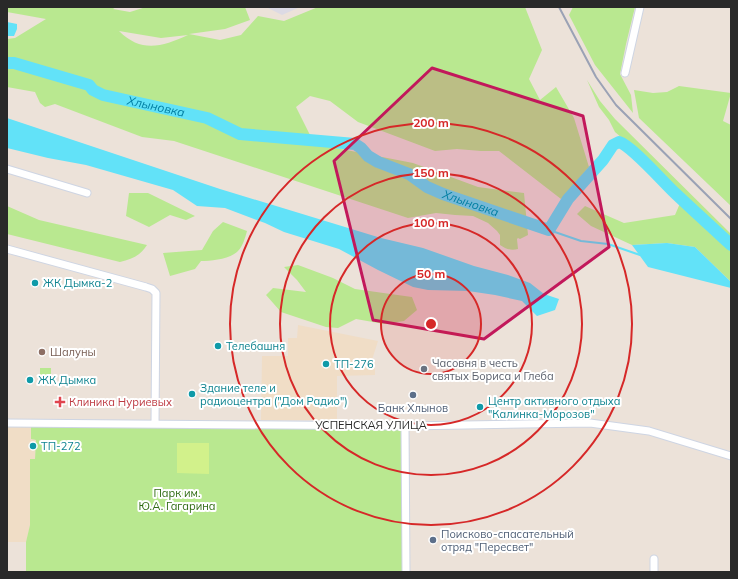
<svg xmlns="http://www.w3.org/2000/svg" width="738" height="579" viewBox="0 0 738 579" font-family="Mulish,sans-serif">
<rect width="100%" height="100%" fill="#ece2d9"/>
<path fill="#dcdae4" d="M266,7H300L282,15Z"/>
<path fill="#f0ddc6" d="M298,325L378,341L372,360L375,361V375L337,376V420H261L262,356H288V338H297Z
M7,426H31V439L36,440L35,459H30V525L26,542H7Z"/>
<path fill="#b9e890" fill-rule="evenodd" d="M7,7H116L113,9L130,12L146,7H245L250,20L225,29L189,34L220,40L241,35L258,16L284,21L318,7H525L542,50L529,79L540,100L556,87L574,118L589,167L561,199L499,151H481L457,149L435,151L358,122L330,101L310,96L296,107L311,137L336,148L413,163L478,187L524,193L528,235L520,239L518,238L517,239L518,249C511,251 506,249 500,245V235L497,231L488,223L473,216L455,215L436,213L408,218L174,141L142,137L55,104L45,107L40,103L35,92L7,87V39L15,38L46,19L7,12ZM119,31L161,38L188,35C162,47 141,53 119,31Z
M573,7H635L626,44L620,74L631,95L633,113L595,65L569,15Z
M587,80L600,101L615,119L731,234V241L637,151L615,132L609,120L599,107Z
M679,86L731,93L723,121L731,125V206L639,118L634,90L653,93L667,92Z
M129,193H148L195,216L186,220L170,215L149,227L126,216Z
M681,201L731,248V282L695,247L667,243L632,245L591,226L577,214L585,206L624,223L675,215Z
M7,206L39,220L147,245C140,256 132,259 120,262L7,234Z
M223,222L247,231C245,238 243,246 238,251C230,259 212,261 201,261L195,269L170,276L163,253L202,250L213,231Z
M298,265L333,278L355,289L412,297L417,310L404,321L384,324L356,319L338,328L326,327L281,312L266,295L273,288L306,292L297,280L284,267Z
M40,368H51V382H40Z
M31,426L396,427L402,431L406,572H26V542L30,525V459H35L36,440L31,439Z"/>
<path fill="#d2f18b" d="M177,443H209V474L177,473Z"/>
<path fill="#62e2f8" d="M7,22L17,24V29L14,36H7Z
M7,118L220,189L381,238L423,248L474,266L508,275L530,283L544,294L559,299L555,310L537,316L522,301L495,295L468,291L428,290L413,287L378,270L339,249L284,232L265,223L225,208L197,206L173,190L86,165L48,158L7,148Z
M667,243L695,247L731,282V288L648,267L632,245Z"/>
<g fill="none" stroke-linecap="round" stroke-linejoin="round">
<path stroke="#62e2f8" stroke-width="2" d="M549,230L581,241L608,244L640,255"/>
<path stroke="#62e2f8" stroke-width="12" id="s1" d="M7,63H14L89,85L93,90L103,95L207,118L240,134L355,144L361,148L368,156L378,162L409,174L427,187L443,194L549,230L568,199L603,160L613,145L619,142C632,146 664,183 676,194C694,211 713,228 731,245"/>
<g stroke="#ced5e3" stroke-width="9">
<path id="street" d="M625,73L640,7
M7,169L87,193
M7,249L146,287L152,289L156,293L155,424
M7,423L405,426L590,423L649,431L731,456
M405,426L406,572
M654,572V559"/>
</g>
<use href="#street" stroke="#fff" stroke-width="7"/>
<path stroke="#9ba2b5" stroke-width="2" d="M559,7L596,77L616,105L731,219"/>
</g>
<path fill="#c2185b" fill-opacity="0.2" stroke="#c2185b" stroke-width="3" stroke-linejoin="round" d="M432,68L583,116L609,247L484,339L373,320L334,161Z"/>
<circle cx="431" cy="324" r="50" fill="#d62828" fill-opacity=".12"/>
<g fill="none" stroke="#d62828" stroke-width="2">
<circle cx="431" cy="324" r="50"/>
<circle cx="431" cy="324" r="101"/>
<circle cx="431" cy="324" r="151"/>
<circle cx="431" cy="324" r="201"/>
</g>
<g fill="#0f9aa8" stroke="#fff" stroke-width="1.5">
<circle cx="35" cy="283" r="4"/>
<circle cx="218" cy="346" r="4"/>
<circle cx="326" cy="364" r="4"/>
<circle cx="30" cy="380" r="4"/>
<circle cx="192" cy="394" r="4"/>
<circle cx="480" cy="407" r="4"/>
<circle cx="33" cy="446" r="4"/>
</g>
<circle fill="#8d6e63" stroke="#fff" stroke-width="1.5" cx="42" cy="352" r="4"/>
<circle fill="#6b7280" stroke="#fff" stroke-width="1.5" cx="424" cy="369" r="4"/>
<g fill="#5c6f8a" stroke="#fff" stroke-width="1.5">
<circle cx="413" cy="395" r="4"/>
<circle cx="433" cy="540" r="4"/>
</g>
<path fill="#e0444e" stroke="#fff" stroke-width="1.5" d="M58 396h4v4h4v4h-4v4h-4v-4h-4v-4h4z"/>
<g text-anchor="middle" stroke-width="4" stroke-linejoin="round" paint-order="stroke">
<g font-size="11" fill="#0d838f" stroke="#fff" text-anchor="start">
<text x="43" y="287">ЖК Дымка-2</text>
<text x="226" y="350">Телебашня</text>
<text x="334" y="368">ТП-276</text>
<text x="38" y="384">ЖК Дымка</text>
<text x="200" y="392">Здание теле и<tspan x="200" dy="13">радиоцентра ("Дом Радио")</tspan></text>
<text x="488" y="405">Центр активного отдыха<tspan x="488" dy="13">"Калинка-Морозов"</tspan></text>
<text x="41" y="450">ТП-272</text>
</g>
<g font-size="11" fill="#785e54" stroke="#fff" text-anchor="start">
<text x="50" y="356">Шалуны</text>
</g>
<g font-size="11" fill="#5b616d" stroke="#fff" text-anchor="start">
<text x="432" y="367">Часовня в честь<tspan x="432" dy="13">святых Бориса и Глеба</tspan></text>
</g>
<g font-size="11" fill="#be3a42" stroke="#fff" text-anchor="start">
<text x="69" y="406">Клиника Нуриевых</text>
</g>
<g font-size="11" fill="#4e5e75" stroke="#fff">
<text x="413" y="412">Банк Хлынов</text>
<text x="441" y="538" text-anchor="start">Поисково-спасательный<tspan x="441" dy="13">отряд "Пересвет"</tspan></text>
</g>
<g font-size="11" fill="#292929" stroke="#fff">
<text x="371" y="429">УСПЕНСКАЯ УЛИЦА</text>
</g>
<g font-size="11" fill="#306b13" stroke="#fff">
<text x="177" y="497">Парк им.<tspan x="177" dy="13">Ю.А. Гагарина</tspan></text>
</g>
<g font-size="12" font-style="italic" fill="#027fa3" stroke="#fff">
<text dy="4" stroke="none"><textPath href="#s1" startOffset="157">Хлыновка</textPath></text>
<text dy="4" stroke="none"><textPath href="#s1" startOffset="493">Хлыновка</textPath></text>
</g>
</g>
<circle cx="431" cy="324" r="6" fill="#d62828" stroke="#fff" stroke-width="2"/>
<g font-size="12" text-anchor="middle" font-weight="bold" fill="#d62828" stroke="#fff" stroke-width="4" stroke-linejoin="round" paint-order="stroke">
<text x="431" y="127">200 m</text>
<text x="431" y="177">150 m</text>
<text x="431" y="227">100 m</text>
<text x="431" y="278">50 m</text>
</g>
<rect width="738" height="579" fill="none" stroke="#292929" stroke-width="16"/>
</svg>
